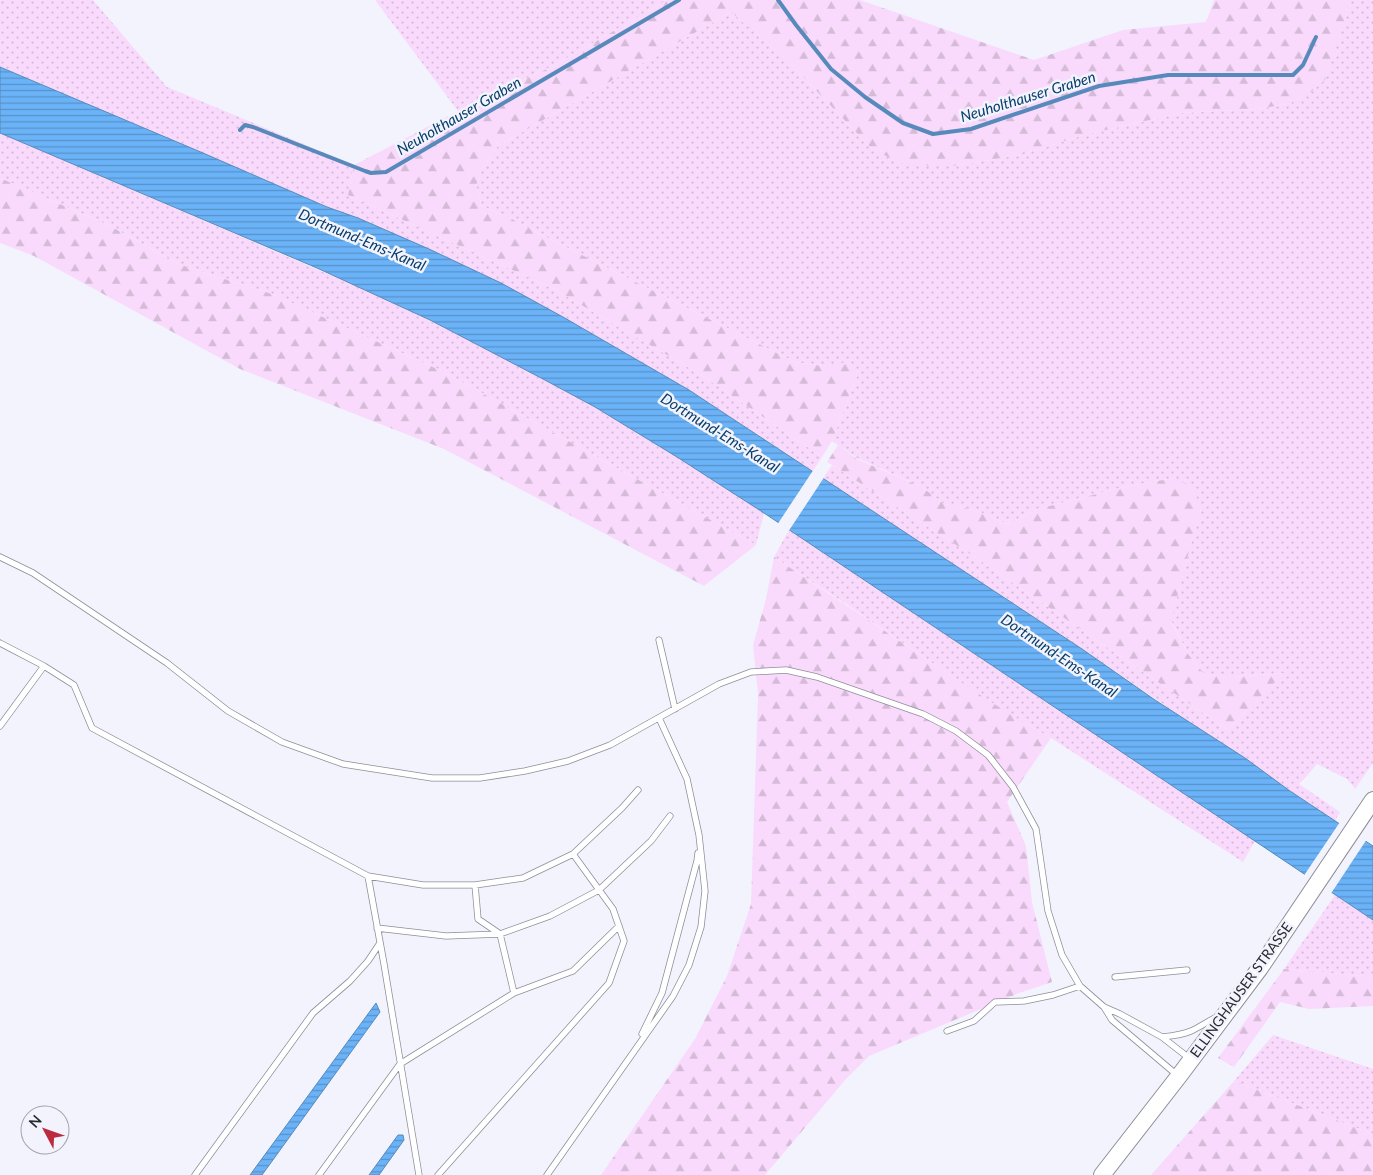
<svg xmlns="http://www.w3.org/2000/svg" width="1373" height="1175" viewBox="0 0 1373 1175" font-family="Lato,sans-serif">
<defs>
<pattern id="grass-dots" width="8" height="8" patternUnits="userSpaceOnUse" patternTransform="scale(1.25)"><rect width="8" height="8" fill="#f9dafc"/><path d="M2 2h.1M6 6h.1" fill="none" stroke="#d5bbd8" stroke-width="1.8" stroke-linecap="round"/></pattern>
<pattern id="forest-firs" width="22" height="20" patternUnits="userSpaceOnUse" patternTransform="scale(1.25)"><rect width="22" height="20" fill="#f9dafc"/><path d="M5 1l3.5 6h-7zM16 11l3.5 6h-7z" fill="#d5bbd8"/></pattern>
<pattern id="water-rules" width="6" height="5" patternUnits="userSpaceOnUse" patternTransform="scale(1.25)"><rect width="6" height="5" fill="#6bb3f8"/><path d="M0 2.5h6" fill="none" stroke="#5892c9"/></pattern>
</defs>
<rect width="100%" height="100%" fill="#f3f3fd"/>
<path fill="url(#grass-dots)" d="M0,0H93L167,87L354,165L348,195L554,289L703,376L822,457L813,471L689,390L563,317L501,283L358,218L327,207L203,153L0,67Z
M375,0H667L555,65L458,111Z
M1351,0H1373V763L1355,789L1347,779L1317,764L1306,777L1299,784L1340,812L1335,821L1082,649L823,478L832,465L981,561L1228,730L1283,673L1232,677L1205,675L1188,654L1171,620L1193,536L1201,509L1174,478L1124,487L1038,509L1007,524L975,510L944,504L922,487L857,458L832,441L857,376L830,367L795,362L550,239L508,217L482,206L476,186L482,169L498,146L731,12L788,61L873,150L953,166L1020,155L1084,135L1180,113L1257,109L1288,104L1325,79Z
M0,133L372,293C447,328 521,366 594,407C652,440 708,476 764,513L756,545L444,372L272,294L181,265L108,225L0,178Z
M789,530L1255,841L1243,862L1051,738L1016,718L982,697L843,602L774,557Z
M1335,895L1373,920V977L1284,969Z
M1273,1035L1373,1069V1134L1234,1081Z"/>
<path fill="url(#forest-firs)" d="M667,0H860L1034,60L1123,30L1206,22L1214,0H1351L1325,80L1305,97L1288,104L1257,109L1180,113L1084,135L1020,155L953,166L906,165L873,150L788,61L731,12L498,146L482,169L476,186L482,206L508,217L550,239L795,362L830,367L849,361L857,376L832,441L822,457L703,376L554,289L348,195L354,165L458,111L555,65Z
M0,178L108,225L181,265L272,294L444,372L756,545L704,586L444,449L240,369L34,256L0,243Z
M838,445L857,459L922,487L944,504L975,510L1007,524L1038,509L1124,487L1174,478L1193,487L1201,509L1193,536L1171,621L1188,654L1205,675L1232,677L1284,673L1228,730L981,561L832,465L827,462Z
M774,557C818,586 863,616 907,646C954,678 1001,710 1051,738L1007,802L1026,846L1032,902L1052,982L1019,993L869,1056L846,1079L765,1175H601L695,1039L727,976L751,904L758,694L753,645L766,599Z
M1284,969L1373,977V1006L1309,1009L1280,1002L1234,1067L1218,1058Z
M1234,1081L1373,1134V1175H1151Z"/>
<path fill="url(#water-rules)" stroke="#578abb" d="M0,67L203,153L327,207L358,218L429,249L501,283L563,317L689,390L1082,649L1155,700L1245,758L1290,791L1373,846V920L764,513L677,457L595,407L543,379L430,320L317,268L0,133Z
M376,1003L380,1012L262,1175H250Z
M398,1135H403L404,1140L379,1175H369Z"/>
<path fill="#f3f3fd" d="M814,469L825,476L788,532L777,525Z
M1340,822L1367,839L1330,895L1303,877Z"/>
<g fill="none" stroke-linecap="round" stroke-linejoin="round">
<path stroke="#578abb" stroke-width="4" d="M778,0L796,25L831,69L865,97L903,123L933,134L971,129L1099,86L1168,75H1293L1303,65L1316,37
M240,130L245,125L253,127L365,171L371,173L386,172L679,0"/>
<g stroke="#8e8e9a" stroke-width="7">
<path id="lane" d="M0,557L33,573L167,663L228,711L282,742L343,764L432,778H480L525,771L568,761L610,745L719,684L751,672L786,670L817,677L923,714L956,731L988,755L1013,787L1036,829L1048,911L1062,955L1080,986L1104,1007L1120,1014L1162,1037L1189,1058
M659,640L675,709
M0,643L44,666L0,726
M44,666L74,685L92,728L368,876L423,885H475L523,878L573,854L622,808L638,790
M368,876L384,964L419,1175
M475,885L478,919L500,934L514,993
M377,928L446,936L500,934L550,916L599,890L651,841L670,816
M1115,977L1187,970
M1104,1007L1112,1020L1177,1075
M947,1031L974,1021L995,1002L1024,1001L1053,995L1080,986
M642,1034L662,993L697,861L698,853
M1162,1037C1172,1036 1182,1035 1191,1031C1200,1027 1208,1021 1217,1017
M195,1175L313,1013L350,981L368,961L380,943
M319,1175L400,1064L514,993L573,971L619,926
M438,1175L609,983L624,941L613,909L573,854
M547,1175L673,996L689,965L701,927L705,891L699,835L687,779L659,718"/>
</g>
<g stroke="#8e8e9a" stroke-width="18">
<path id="secondary" d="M1102,1175L1179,1076L1260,968L1373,800"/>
</g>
<use href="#lane" stroke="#fff" stroke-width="5.5"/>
<use href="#secondary" stroke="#fff" stroke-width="16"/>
</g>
<g text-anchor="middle" stroke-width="5" stroke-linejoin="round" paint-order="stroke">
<g font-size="14" fill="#29292e" stroke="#f3f3fd">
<text transform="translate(1241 990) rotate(-54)" y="5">ELLINGHAUSER STRASSE</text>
</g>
<g font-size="15" font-style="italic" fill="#073e6a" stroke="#f3f3fd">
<text transform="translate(1028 97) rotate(-17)" y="5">Neuholthauser Graben</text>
<text transform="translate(459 116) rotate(-30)" y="5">Neuholthauser Graben</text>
<text transform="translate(362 240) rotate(23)" y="5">Dortmund-Ems-Kanal</text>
<text transform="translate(720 433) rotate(32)" y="5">Dortmund-Ems-Kanal</text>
<text transform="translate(1059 656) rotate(34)" y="5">Dortmund-Ems-Kanal</text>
</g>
</g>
<g transform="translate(45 1130) rotate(311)"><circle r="24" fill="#f3f3fd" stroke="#a2a2aa"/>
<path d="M0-4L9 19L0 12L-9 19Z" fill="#bc2a40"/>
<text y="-8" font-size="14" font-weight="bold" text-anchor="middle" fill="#29292e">N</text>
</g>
</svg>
